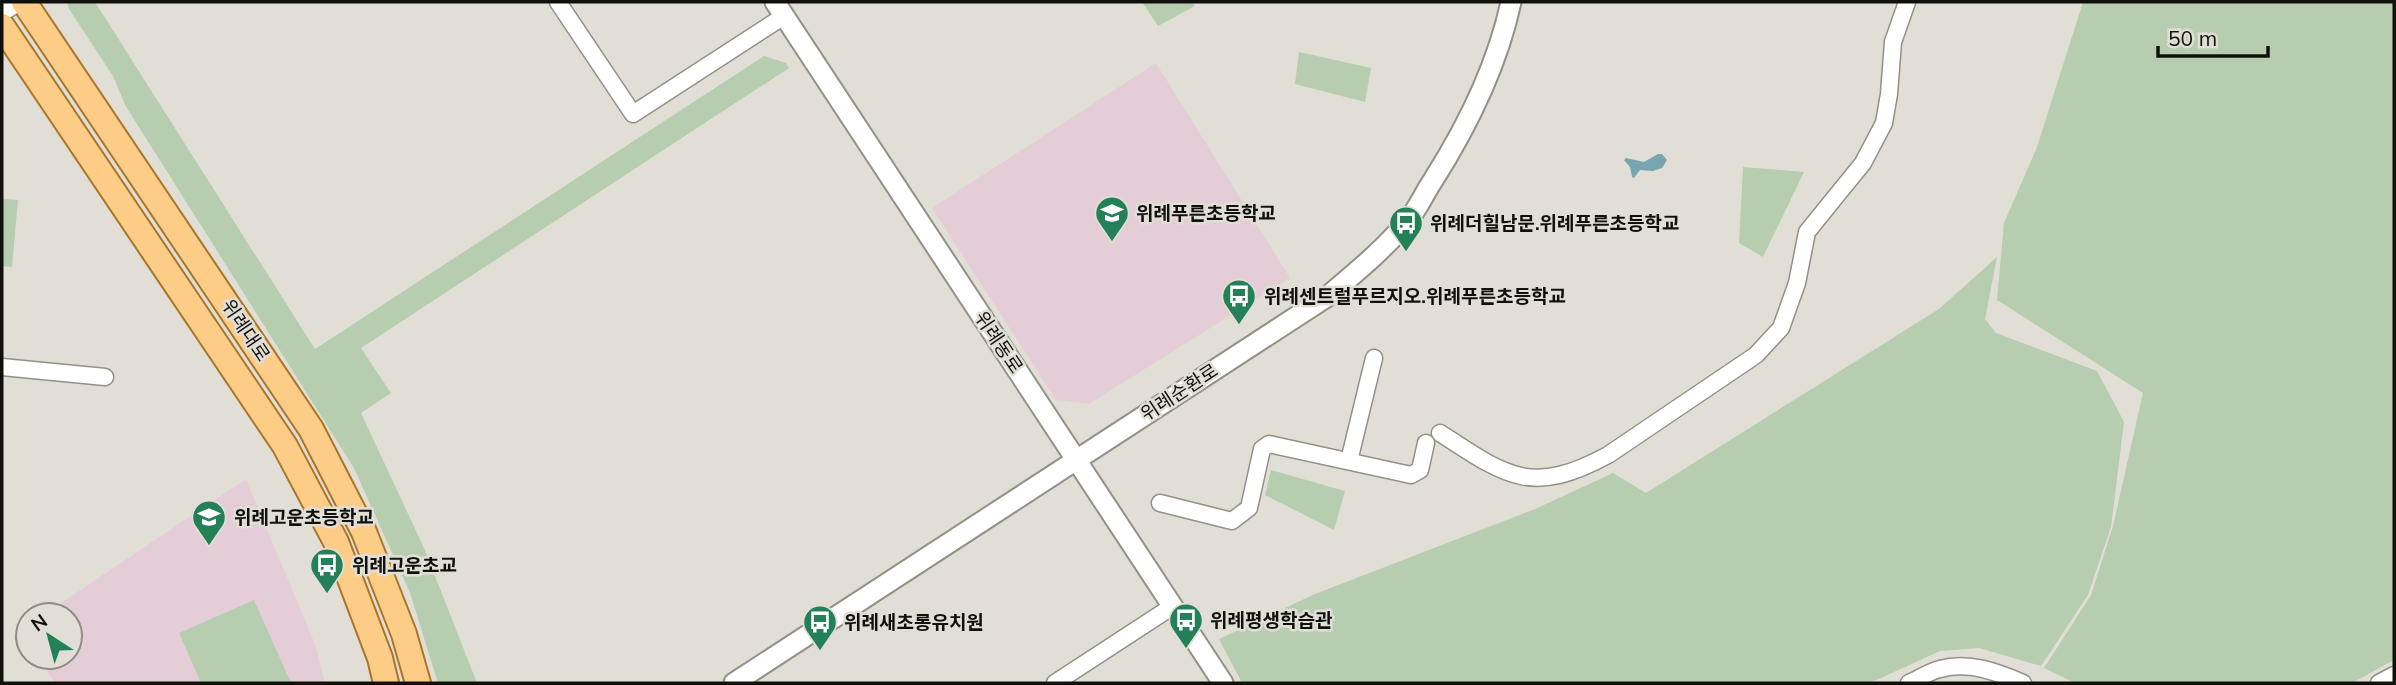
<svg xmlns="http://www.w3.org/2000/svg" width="2396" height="685" viewBox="0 0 2396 685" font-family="Mulish,'Noto Sans KR',sans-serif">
<rect width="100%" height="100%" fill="#e1dfd5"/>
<path fill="#e5cdd7" d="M1156,63L1290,278L1089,404L1056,400L932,208Z
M246,479L315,644L325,683H55L38,657H70V615H43Z"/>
<path fill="#b6cdb0" d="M67,2H95L315,349L764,56L786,63L789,68L361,348L391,393L361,413L424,548L477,683H438L410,593L354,468L125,105L113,76L69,9Z
M1142,2H1192L1195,6L1158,26Z
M2083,2H2394V660L2352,683H2075L2044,668L2091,595L2113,526L2143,393L1997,300L2004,223L2037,147Z
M1299,52L1371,68L1365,102L1295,84Z
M1743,167L1804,172L1763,257L1739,243Z
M2,199L18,200L12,267L2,266Z
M1997,257L1985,319L1996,333L2097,371L2124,422L2111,527L2088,595L2041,666L1979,648L1940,651L1870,683H1242L1219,639L1315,594L1535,509L1613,473L1646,493L1939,309Z
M1271,470L1345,491L1334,530L1265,495Z
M254,600L291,683H201L179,633Z"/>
<path fill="#7aa5b0" d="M1658,154H1662L1667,160L1662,168L1653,171L1640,170L1634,178L1632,177L1630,167L1624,160L1626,158L1644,162Z"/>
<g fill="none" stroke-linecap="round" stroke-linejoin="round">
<g stroke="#929087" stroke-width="19">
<path id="minor" d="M558,2L633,114L784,16
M2,367L105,377
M1440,433C1507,477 1532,496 1608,455L1756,355L1781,328L1797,283L1807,232L1863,163L1884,123L1889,94L1893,42L1907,2
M1349,461L1374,358
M1160,503L1232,521L1249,508L1262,449L1269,444L1411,475L1420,470L1426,443
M1055,683L1173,606
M1909,683C1919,679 1930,671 1940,669C1969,661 1997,672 2023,683
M2379,683L2394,675"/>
</g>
<g stroke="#929087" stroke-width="23">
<path id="tertiary" d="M775,2L1223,683
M734,683L1328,296C1356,272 1386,248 1409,219C1418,208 1424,194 1432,182C1467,127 1497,67 1511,2"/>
</g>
<g stroke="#929087" stroke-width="24">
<path id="secondary" d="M2,10L15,2"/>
</g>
<g stroke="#a9752a" stroke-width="28">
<path id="primary" d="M24,2L311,429L364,532L404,634L418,683
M2,26L285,446L336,542L380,658L386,683"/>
</g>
<use href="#minor" stroke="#fff" stroke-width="16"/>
<use href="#tertiary" stroke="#fff" stroke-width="19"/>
<use href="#secondary" stroke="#fff" stroke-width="21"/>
<use href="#primary" stroke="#fdcd88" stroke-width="24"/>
</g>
<defs>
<g id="school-pin" transform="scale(1.75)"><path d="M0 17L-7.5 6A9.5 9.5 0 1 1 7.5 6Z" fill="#248057" stroke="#e1dfd5"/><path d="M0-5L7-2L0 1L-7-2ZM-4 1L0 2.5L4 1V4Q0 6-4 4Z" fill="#fff"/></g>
<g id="bus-pin" transform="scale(1.75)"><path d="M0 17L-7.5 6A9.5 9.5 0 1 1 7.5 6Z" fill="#248057" stroke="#e1dfd5"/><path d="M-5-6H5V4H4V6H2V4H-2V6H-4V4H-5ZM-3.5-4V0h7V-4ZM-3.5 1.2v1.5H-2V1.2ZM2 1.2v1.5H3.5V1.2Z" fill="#fff"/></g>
<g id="university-pin" transform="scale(1.75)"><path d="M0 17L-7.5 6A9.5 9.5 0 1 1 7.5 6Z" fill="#248057" stroke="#e1dfd5"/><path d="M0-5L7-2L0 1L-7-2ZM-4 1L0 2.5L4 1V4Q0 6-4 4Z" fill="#fff"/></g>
</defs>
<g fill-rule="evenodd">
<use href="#school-pin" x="1112" y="213"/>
<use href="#bus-pin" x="1406" y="223"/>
<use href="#bus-pin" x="1239" y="296"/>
<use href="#university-pin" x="209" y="517"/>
<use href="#bus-pin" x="327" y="565"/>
<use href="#bus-pin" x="1186" y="620"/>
<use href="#bus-pin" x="820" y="622"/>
</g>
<g text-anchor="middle" stroke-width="5" stroke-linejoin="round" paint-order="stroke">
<g font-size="19" font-weight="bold" fill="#10100d" stroke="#e1dfd5" text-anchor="start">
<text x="1136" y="220">위례푸른초등학교</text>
<text x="1430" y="230">위례더힐남문.위례푸른초등학교</text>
<text x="1264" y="303">위례센트럴푸르지오.위례푸른초등학교</text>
<text x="234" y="524">위례고운초등학교</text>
<text x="352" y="572">위례고운초교</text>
<text x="1210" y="627">위례평생학습관</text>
<text x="844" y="629">위례새초롱유치원</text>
</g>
<g font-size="19" fill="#10100d" stroke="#e1dfd5">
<text transform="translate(246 330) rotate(56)" y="7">위례대로</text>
<text transform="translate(999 342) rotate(56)" y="7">위례동로</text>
<text transform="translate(1179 392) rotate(-33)" y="7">위례순환로</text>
</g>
</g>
<rect width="2396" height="685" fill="none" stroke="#10100d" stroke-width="7"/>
<g transform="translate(49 636) rotate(324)"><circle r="33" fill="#e1dfd5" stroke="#8d8c85" stroke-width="2"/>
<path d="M0-5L12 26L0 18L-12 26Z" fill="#248057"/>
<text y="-10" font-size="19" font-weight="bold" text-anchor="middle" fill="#10100d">N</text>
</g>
<path d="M2158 46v10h110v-10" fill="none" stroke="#10100d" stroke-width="3.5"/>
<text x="2168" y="46" font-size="21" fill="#10100d" stroke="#e1dfd5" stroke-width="5" paint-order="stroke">50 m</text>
</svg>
